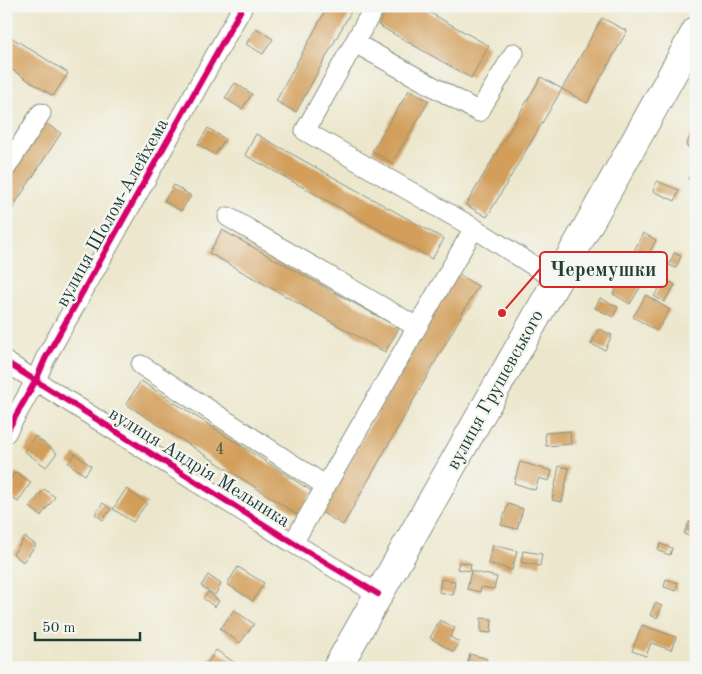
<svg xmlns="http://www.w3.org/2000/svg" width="702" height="674" viewBox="0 0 702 674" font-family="'Old Standard TT',serif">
<rect width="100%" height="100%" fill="#f6f6f2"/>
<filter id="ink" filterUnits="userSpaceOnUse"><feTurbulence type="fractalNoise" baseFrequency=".02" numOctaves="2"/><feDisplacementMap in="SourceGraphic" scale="10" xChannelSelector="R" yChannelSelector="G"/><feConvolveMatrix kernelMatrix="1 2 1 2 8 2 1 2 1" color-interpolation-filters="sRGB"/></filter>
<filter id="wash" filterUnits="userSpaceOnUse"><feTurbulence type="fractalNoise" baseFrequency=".0096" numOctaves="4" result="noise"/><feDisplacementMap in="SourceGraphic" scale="20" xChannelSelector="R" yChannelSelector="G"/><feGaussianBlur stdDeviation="1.12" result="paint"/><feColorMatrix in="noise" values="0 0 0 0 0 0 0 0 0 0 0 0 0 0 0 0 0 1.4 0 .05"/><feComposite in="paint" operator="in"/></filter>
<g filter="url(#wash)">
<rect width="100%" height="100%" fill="#ece7cc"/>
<g id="blocks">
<path fill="#d29e5a" d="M328,6H354L296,112L276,101Z
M389,6H418L489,46L471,78L378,25Z
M602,18L627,31L587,103L562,89Z
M256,28L273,39L263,54L246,44Z
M6,34L68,73L53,96L6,66Z
M541,77L562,89L487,217L466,205Z
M235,83L252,94L242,109L225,98Z
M409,90L429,101L392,163L372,151Z
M42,121L61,133L6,218V176Z
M696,122V158L693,156L695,150L686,146Z
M208,128L225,139L215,155L198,144Z
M256,134L444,239L432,259L245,155Z
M692,170L696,172V182L688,179Z
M657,181L679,190L675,201L653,191Z
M174,185L191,196L181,211L164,201Z
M222,230L399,328L385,352L209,253Z
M643,233L656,240L647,257L634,251Z
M674,253L681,256L676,268L669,265Z
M456,273L478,286L343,525L321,512Z
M626,273L643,283L630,304L613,294Z
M658,274L675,285L664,302L654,296L659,289L651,284Z
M646,295L670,310L657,331L633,317Z
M600,298L618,307L613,317L595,308Z
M599,329L612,335L605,350L591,344Z
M141,381L313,492L298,515L126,404Z
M570,431L571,444L546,446L545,433Z
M35,436L57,453L46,467L24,451Z
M75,454L91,466L85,475L68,463Z
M520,462L552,471L549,481L539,478L535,490L514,483Z
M559,466L569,468L562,502L552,500Z
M16,472L31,482L18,502L6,494V485Z
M44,489L55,497L41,516L30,507Z
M126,489L147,503L133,522L113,509Z
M103,503L111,509L103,520L95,514Z
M508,504L523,509L517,529L501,525Z
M689,522L696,525L691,537L684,534Z
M25,537L36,545L23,562L13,554Z
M660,544L672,548L670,555L658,551Z
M493,545L517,551L512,570L488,563Z
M523,551L542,554L540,566L521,562Z
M459,562L471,564L470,571L457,569Z
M238,567L264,583L253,601L227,584Z
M471,571L497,577L494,589L481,587L480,592L467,589Z
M208,575L221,584L215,595L201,586Z
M441,579L455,581L453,595L439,592Z
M666,579L678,583L676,591L664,587Z
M208,592L219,601L215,607L203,598Z
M655,603L662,606L657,618L650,615Z
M234,610L254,624L240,643L220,629Z
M481,618L492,619L491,633L481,632Z
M440,620L455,628L450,637L459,642L454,652L430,638Z
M642,625L676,637L671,650L651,643L646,656L632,651Z
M216,650L235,663L232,668H204Z
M470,654L487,659L485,668H466Z"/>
</g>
</g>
<g filter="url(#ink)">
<use href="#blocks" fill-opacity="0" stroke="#869280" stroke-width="1"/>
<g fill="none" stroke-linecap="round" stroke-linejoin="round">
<g stroke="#869280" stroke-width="21">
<path id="minor" d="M375,6L305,131L474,228L556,280
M355,43L479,112L514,53
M6,168L41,113
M228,217L417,327
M6,362L293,543L378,594
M141,365L326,486
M6,433L36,380L45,359L243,6
M293,543L474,228"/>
</g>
<g stroke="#869280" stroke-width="30">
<path id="highway" d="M337,668C457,456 579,245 696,31"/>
</g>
<use href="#minor" stroke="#fff" stroke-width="19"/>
<use href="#highway" stroke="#fff" stroke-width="28"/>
<g stroke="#f6f6f2" stroke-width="9">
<path id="cycleway" d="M6,362L293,543L378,594
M6,433L36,380L45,359L243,6"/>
</g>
<use href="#cycleway" stroke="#d6006c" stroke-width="6"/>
</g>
</g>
<g text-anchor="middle" stroke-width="4.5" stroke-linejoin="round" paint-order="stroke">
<g font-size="16" fill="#4c553e">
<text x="220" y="454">4</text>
</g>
<g font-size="19" fill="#1f3d34" stroke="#f6f6f2">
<text transform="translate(111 212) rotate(-61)" y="7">вулиця Шолом-Алейхема</text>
<text transform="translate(494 389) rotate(-61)" y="7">вулиця Грушевського</text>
<text transform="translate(200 466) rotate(32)" y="7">вулиця Андрія Мельника</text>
</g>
</g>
<path fill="none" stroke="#d62828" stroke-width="2" d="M502 313L540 269"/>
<circle fill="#d62828" stroke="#f6f6f2" stroke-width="2" cx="502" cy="313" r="5"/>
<rect fill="#f6f6f2" stroke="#d62828" stroke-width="2" x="540" y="252" width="127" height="35" rx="5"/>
<g font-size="20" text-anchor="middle" font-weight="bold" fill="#1f3d34">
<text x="603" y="276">Черемушки</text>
</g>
<rect width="702" height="674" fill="none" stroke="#f6f6f2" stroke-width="25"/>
<path d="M35 632v8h105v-8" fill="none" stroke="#1f3d34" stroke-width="2.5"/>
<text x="42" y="632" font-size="15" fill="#1f3d34" stroke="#f6f6f2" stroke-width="4" paint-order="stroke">50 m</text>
</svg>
